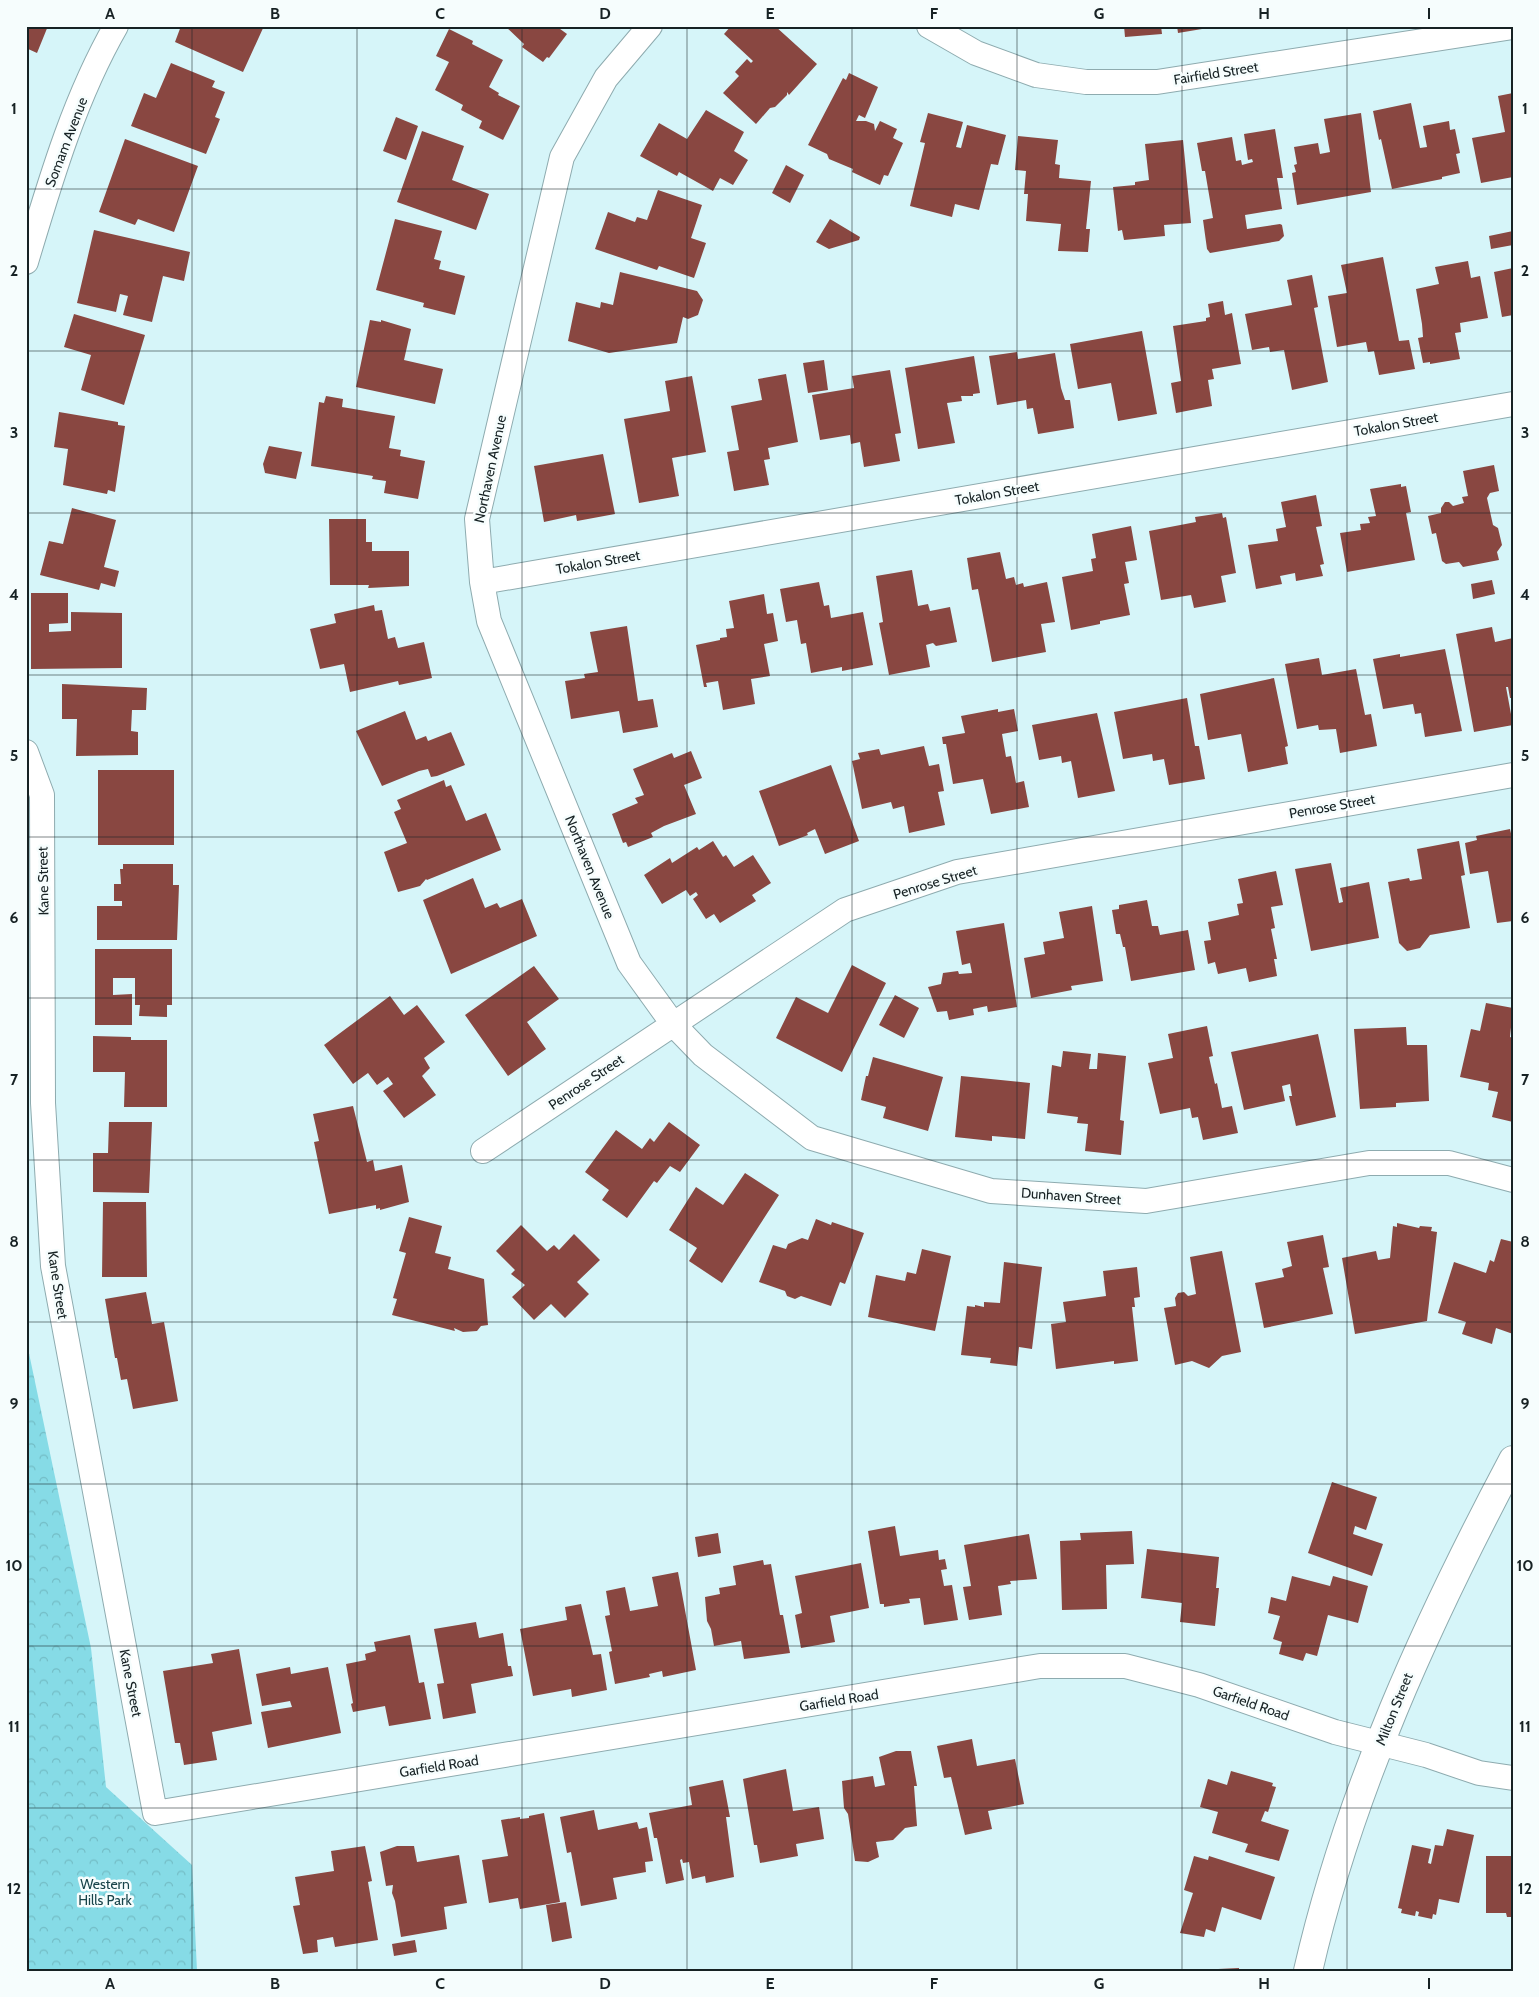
<svg xmlns="http://www.w3.org/2000/svg" width="1539" height="1997" viewBox="0 0 1539 1997" font-family="Cabin,sans-serif">
<defs>
<pattern id="park-crowns" width="20" height="18" patternUnits="userSpaceOnUse" patternTransform="scale(1.25)"><rect width="20" height="18" fill="#86dbe6"/><path d="M2 6a3 3 0 1 1 6 0M12 15a3 3 0 1 1 6 0" fill="none" stroke="#73bcc5"/></pattern>
</defs>
<rect width="100%" height="100%" fill="#d6f5f9"/>
<path fill="url(#park-crowns)" d="M26,1339L91,1648L106,1787L192,1865L197,1971H26Z"/>
<path fill="#894741" d="M26,26H48L37,53L26,48Z
M181,26H264L243,72L175,42Z
M505,26H556L567,34L549,58L547,57L543,62L522,47L524,44Z
M731,26H775L817,64L789,95L787,92V95L775,107L770,108L756,124L723,93L739,76L735,72L747,59L751,63L753,61L724,34Z
M1124,26H1161L1162,34L1125,37Z
M1177,26H1214V27L1178,33Z
M449,29L473,41L472,44L503,60L489,87L499,93L498,95L520,106L503,140L479,128L482,121L461,110L463,105L435,90L449,62L436,56Z
M171,63L215,81L212,87L225,92L215,117L220,119L206,154L131,126L144,93L156,98Z
M849,73L878,87L865,118L859,115L856,121H866L874,124L875,131L880,121L897,129L893,138L903,143L888,176L884,175L880,185L852,172L853,169L829,159L827,154L808,145L843,78L846,80Z
M1513,93V177L1481,183L1472,138L1505,132L1498,96Z
M1411,103L1420,148L1427,147L1423,126L1449,121L1450,130L1455,129L1460,153L1456,154L1460,173L1442,177V179L1392,189L1381,139L1379,140L1373,111Z
M706,110L744,132L734,151L748,160L733,185L720,178L713,191L679,172L677,176L640,156L659,123L687,139Z
M928,113L963,122L956,147L961,148L967,125L1006,135L998,165L991,164L979,210L955,204L952,217L910,206L925,143L920,142Z
M1361,113L1371,192L1297,205L1292,173L1296,172L1294,165L1297,164L1294,147L1318,143L1320,154L1330,152L1324,119Z
M396,117L418,126L406,160L383,151Z
M1275,129L1283,178H1277L1282,209L1245,215L1247,229L1280,224L1282,225L1284,236L1279,241L1210,253L1207,249L1203,220L1213,218L1205,171H1202L1197,143L1232,137L1236,161L1241,160L1242,165L1253,162L1252,159L1248,160L1244,134Z
M422,131L464,146L452,180L489,194L476,230L397,202Z
M1018,136L1058,140L1055,164L1060,165L1059,178L1091,181L1086,229H1090L1088,252L1058,251L1061,224L1026,221L1028,194H1024L1026,171L1015,170Z
M125,139L198,166L174,232L138,219L135,225L99,212Z
M1183,140L1191,223L1164,225L1165,236L1124,240L1122,230L1118,231L1113,187L1135,185V182L1149,180L1145,144Z
M786,165L804,175L790,203L772,193Z
M658,190L702,205L691,238L706,243L694,278L659,266L657,270L595,249L608,212L635,222L637,217L647,220Z
M395,219L442,231L434,259L441,261L439,269L465,276L455,315L423,307L424,303L376,290Z
M830,219L860,237L859,240L829,249L816,242Z
M94,230L190,252L184,281L163,276L152,322L123,315L128,296L120,294L116,312L77,303Z
M1513,231V245L1491,249L1489,236Z
M1383,257L1399,341L1409,340L1415,369L1379,375L1374,351L1368,352L1366,342L1337,347L1328,296L1347,293L1341,265Z
M1468,261L1471,278L1480,276L1488,318L1460,323L1461,332L1455,333L1460,359L1430,364V362L1423,363L1418,338L1423,337L1422,324L1416,289L1439,284L1435,267Z
M1513,268V315L1502,317L1494,272Z
M620,272L697,291L703,300L698,315L688,319L683,317L677,343L609,353L568,341L576,302L600,308L601,302L613,305Z
M1312,275L1318,307L1314,308L1328,382L1292,390L1284,350L1270,352L1269,347L1252,350L1245,314L1292,305L1287,280Z
M1223,301L1225,315L1232,313L1241,364L1212,369L1214,379L1208,380L1212,406L1176,413L1171,383L1181,381L1173,326L1206,321V318L1210,317L1208,304Z
M74,314L145,335L124,405L81,390L91,355L64,347Z
M370,320L381,322V320L411,329L404,360L443,369L435,404L356,387Z
M1142,331L1157,414L1118,421L1111,383L1078,389L1070,344Z
M1017,352L1018,359L1055,353L1061,388L1065,400H1070L1074,428L1038,434L1033,408L1027,409L1026,400L997,405L989,356Z
M974,356L980,393L973,394V396H961L962,401L947,403L955,443L918,449L905,368Z
M824,360L828,390L808,393L803,363Z
M890,370L901,433L895,434L900,461L864,467L860,442L851,444L850,435L820,440L812,395L854,388L852,376Z
M786,374L798,442L768,448L770,459L764,460L769,485L734,491L727,452L739,450L731,406L762,400L758,379Z
M692,376L706,452L672,458L679,496L639,503L624,419L670,411L665,381Z
M326,396L343,399L342,407L395,416L389,448L401,450L400,456L425,461L418,499L384,493L386,481L372,479L373,476L311,466L319,402L324,403Z
M59,412L118,422V425L125,426L115,492L108,490L107,494L63,485L68,449L54,447Z
M269,446L302,452L296,479L265,473L263,464Z
M603,454L615,514L577,521L576,515L544,522L534,466Z
M1494,465L1499,491L1490,493L1487,498L1493,525L1498,528L1502,545L1497,552L1499,560L1463,567L1459,562L1446,564L1442,561L1436,533L1432,534L1428,516L1441,513V508L1445,502H1449L1453,506L1464,503L1462,497L1468,496L1463,471Z
M1401,484V487L1406,486L1411,512L1406,513L1415,560L1347,572L1340,533L1361,530L1360,524L1370,523L1368,517L1376,516L1370,489Z
M1316,495L1322,526L1316,527L1324,564L1320,565L1323,576L1296,581L1295,573L1280,576L1282,584L1256,589L1248,545L1278,541L1276,529L1286,527L1281,502Z
M72,508L116,520L104,567L119,571L115,587L101,583L99,590L40,575L49,541L63,544Z
M1222,513L1223,518L1226,517L1236,573L1221,576L1226,602L1194,608L1191,595L1161,600L1149,531L1196,522L1195,517Z
M329,519H366V542H372V551H409V586L368,588L369,585H330Z
M1131,526L1137,560L1125,562L1129,583L1124,584L1130,615L1100,621V624L1071,630L1062,577L1093,571L1091,559L1096,558L1092,534Z
M1000,552L1006,579L1014,577L1016,585L1023,583L1024,587L1047,582L1055,622L1041,624L1046,652L992,662L978,589L972,590L967,558Z
M912,570L918,606L928,604L930,611L950,607L957,642L936,646L933,643L926,645L930,667L889,675L879,623L883,622L876,576Z
M1492,580L1495,594L1473,599L1471,584Z
M819,582L824,606L829,605L831,618L863,612L873,665L842,671V667L811,673L806,643L801,644L797,620L786,622L780,589Z
M31,593H68V623L49,624V632L71,631V612L122,613V668L31,669Z
M764,594L767,614L773,613L778,641L764,644L770,676L751,679L755,704L723,710L718,681L706,683L707,687H704L696,645L720,640V638L727,637L726,629L734,628L729,601Z
M374,605L375,611L382,610L388,639L395,637L398,648L424,642L432,678L399,685L398,681L350,692L344,664L320,669L310,629L336,623L334,614Z
M627,626L638,701L653,699L658,727L623,733L619,711L571,719L565,681L585,678L584,674L598,672L590,632Z
M1492,627L1495,642L1513,638V698H1510L1508,687H1506L1513,725L1474,732L1456,634Z
M1445,649L1462,731L1425,737L1421,713L1415,714L1413,704L1383,709L1373,659L1400,654V657Z
M1319,658L1322,675L1356,669L1365,715L1371,714L1377,746L1340,753L1336,729L1319,730L1318,725L1297,729L1285,664Z
M1274,678L1288,746L1285,747L1288,764L1248,772L1241,734L1208,740L1200,694Z
M62,684L147,688L146,710H132L131,731L138,732V755L76,756L77,719H62Z
M1187,698L1195,746H1199L1205,779L1169,785L1164,759L1153,761L1152,754L1123,759L1114,712Z
M998,709V712L1014,709L1018,731L1002,734L1006,757L1011,756L1016,783L1024,781L1029,807L991,814L983,779L953,784L946,744H943L942,737L965,733L961,716Z
M405,711L416,740L426,736L428,741L451,732L465,765L437,776L431,777L428,769L419,771L382,786L356,731Z
M1097,713L1115,791L1078,798L1071,761L1062,763L1061,756L1039,760L1032,725Z
M924,746L929,766L939,764L944,791L938,792L945,825L909,833L904,806L893,809L891,802L862,809L852,761L860,759L858,753L879,749L881,755Z
M691,751L702,778L684,785L696,814L664,826L651,833L653,837L628,847L626,842L623,843L612,814L638,803L635,798L644,795L633,769L672,753L674,758Z
M831,765L859,841L825,854L815,829L807,833L808,835L779,846L759,791Z
M98,770H174V845H98Z
M444,780L446,787L451,785L466,821L486,813L501,850L427,880L426,879L420,886L398,892L384,852L407,843L394,812L401,809L397,800Z
M1510,829L1513,842V921L1497,923L1488,871L1470,874L1465,843L1477,840L1476,836Z
M713,841L723,857L726,855L734,867L753,855L771,883L752,895L756,901L720,923L714,914L706,919L693,899L698,895L696,892L690,896L686,890L662,904L644,875L670,858L672,863L697,847L699,850Z
M1459,841L1465,875L1461,876L1470,928L1430,935L1420,948L1407,951L1399,943L1388,882L1409,878L1410,881L1422,879L1417,849Z
M1331,863L1339,903L1343,902L1340,888L1369,882L1379,938L1311,951L1295,869Z
M123,864H173V885H179L177,940H97V906H122V901H114V884H121L120,869H123Z
M1276,871L1283,905L1271,907L1275,928L1271,929L1277,959H1274L1277,976L1249,982L1246,968L1218,974L1215,962L1208,964L1204,941L1211,940L1208,922L1239,915L1237,904L1243,903L1238,879Z
M473,878L485,908L497,903L500,908L522,899L537,936L451,974L423,900Z
M1147,900L1152,926H1158L1160,935L1188,930L1195,970L1131,981L1125,947H1123L1120,934H1116L1112,910L1119,909V905Z
M1092,906L1103,981L1071,986L1072,990L1031,998L1024,958L1045,954L1043,942L1064,938L1059,912Z
M1004,923L1017,1007L988,1012L987,1006L973,1009L974,1015L949,1020L947,1011L937,1012L928,987L941,984L943,973L958,971L959,974L972,973L970,963L962,965L956,931Z
M95,949H172V1005H167V1017L139,1016L140,1005H135V978H113V995L132,994V1025H95Z
M852,965L886,983L842,1072L776,1038L796,997L828,1013Z
M534,966L559,999L527,1022L546,1049L508,1076L465,1015Z
M895,995L919,1008L904,1038L879,1025Z
M390,996L404,1015L417,1005L445,1042L424,1058L430,1068L422,1076L436,1095L404,1118L383,1091L393,1084L388,1077L377,1085L368,1073L353,1084L324,1045Z
M1486,1003L1513,1008L1510,1037L1513,1038V1122L1492,1117L1498,1092L1488,1090L1489,1083L1460,1077L1471,1029L1480,1031Z
M1207,1026L1213,1056L1209,1057L1215,1084L1217,1083L1222,1108L1232,1106L1238,1133L1203,1140L1198,1117L1192,1118L1190,1108L1160,1114L1148,1063L1173,1058L1168,1034Z
M1406,1027L1407,1045H1427L1429,1101L1396,1103V1107L1360,1109L1354,1029Z
M1318,1034L1336,1117L1296,1126L1289,1096H1292L1290,1084L1282,1086L1285,1101L1244,1110L1231,1052Z
M93,1036L131,1037V1040H167V1107H124L125,1072H93Z
M1063,1051L1091,1054L1089,1069H1097L1098,1053L1126,1056L1120,1120L1124,1121L1121,1155L1085,1151L1088,1124L1077,1123L1078,1117L1047,1113L1052,1065L1061,1067Z
M873,1057L943,1077L928,1131L883,1118L886,1107L861,1100L866,1076H868Z
M961,1076L1030,1083L1025,1139L992,1136V1141L955,1137Z
M353,1106L367,1162L373,1160L375,1171L402,1165L409,1202L380,1210V1208L376,1209V1205L329,1214L314,1142L319,1141L313,1114Z
M109,1122H152L149,1193L93,1192V1153H108Z
M669,1122L700,1145L680,1172L670,1166L657,1183L654,1181L627,1218L602,1200L609,1190L585,1172L616,1130L642,1149L650,1138L654,1142Z
M745,1173L779,1195L722,1283L689,1261L697,1248L669,1230L696,1187L723,1205Z
M103,1202H146L147,1277H102Z
M409,1217L442,1226L435,1253L451,1257L448,1269L484,1279L488,1325L481,1326L477,1331L463,1332L454,1328L455,1331L392,1315L397,1299L393,1298L406,1253L399,1251Z
M816,1219L831,1225L832,1222L864,1233L845,1284L840,1282L831,1306L801,1296L795,1299L787,1296L785,1291L759,1282L773,1245L786,1249L788,1244L802,1238L808,1240Z
M1397,1223L1419,1228L1420,1226L1432,1227L1431,1231L1437,1232L1427,1321L1355,1334L1342,1258L1376,1251L1378,1260L1390,1258L1393,1226L1397,1227Z
M521,1225L547,1251L554,1245L559,1250L574,1234L600,1260L577,1282L589,1294L565,1318L551,1304L534,1320L512,1297L525,1285L511,1274L515,1270L496,1251Z
M1323,1235L1329,1267L1323,1268L1333,1314L1264,1328L1255,1283L1284,1277L1282,1269L1292,1266L1287,1242Z
M1501,1239L1513,1242V1334L1496,1328L1492,1344L1462,1334L1466,1322L1438,1313L1454,1262L1486,1273L1490,1260L1494,1262Z
M922,1249L951,1256L935,1331L868,1317L876,1275L905,1281L907,1272L916,1274Z
M1222,1251L1241,1352L1222,1356L1209,1368L1192,1361L1175,1365L1164,1308L1176,1306L1175,1298L1178,1293L1184,1292L1188,1296L1196,1294L1190,1257Z
M1004,1262L1042,1267L1032,1349L1019,1347L1017,1366L990,1363L991,1358L961,1355L967,1306L975,1307V1305L984,1307V1302L1000,1303Z
M1137,1267L1140,1297L1134,1298L1135,1307H1132L1138,1361L1114,1364V1361L1056,1369L1051,1324L1066,1322L1063,1302L1106,1296L1103,1271Z
M146,1292L152,1324L164,1322L178,1401L133,1409L127,1379L121,1380L117,1358H115L105,1299Z
M1332,1482L1377,1497L1366,1530L1355,1526L1353,1534L1383,1544L1372,1576L1308,1553Z
M895,1526L900,1556L938,1550L939,1560L945,1559L947,1569L941,1570L944,1586L952,1585L958,1620L924,1625L920,1598L909,1599L910,1603L884,1607V1604H880L868,1531Z
M1132,1531L1134,1564L1106,1565L1107,1609L1062,1610L1060,1541L1081,1540L1080,1533Z
M718,1533L721,1553L698,1557L695,1537Z
M1029,1534L1037,1579L1010,1581L1011,1584L998,1586L1002,1615L969,1620L963,1587L971,1586L964,1545Z
M1147,1549L1219,1557L1216,1588H1219L1215,1626L1180,1622L1182,1603L1141,1598Z
M763,1560L764,1565L771,1564L780,1615H783L790,1653L744,1659L741,1641L714,1646L711,1629L707,1621L705,1597L720,1594L719,1588L736,1585L733,1566Z
M861,1563L869,1608L830,1616L835,1642L801,1648L795,1615L802,1613L795,1576Z
M678,1572L696,1670L663,1677L662,1671L649,1674L650,1677L615,1684L609,1652L612,1651L605,1616L610,1615L606,1591L625,1587L630,1611L658,1606L652,1577Z
M1292,1576L1330,1586L1333,1576L1368,1586L1358,1623L1328,1615L1317,1656L1306,1653L1303,1661L1279,1654L1282,1642L1273,1639L1280,1616L1268,1613L1271,1597L1286,1601Z
M581,1604L593,1655L601,1654L607,1690L572,1697L571,1689L533,1696L520,1629L567,1620L565,1607Z
M476,1622L479,1638L503,1633L508,1666H511L513,1676L471,1684L476,1713L443,1719L437,1684L444,1683L434,1629Z
M410,1635L419,1683L424,1682L431,1719L389,1726L385,1706L353,1712L351,1704L353,1703L346,1664L366,1660L365,1654L376,1651L374,1642Z
M239,1649L252,1724L212,1732L217,1760L184,1765L180,1743H175L163,1671L213,1663L211,1654Z
M290,1667L291,1674L328,1667L341,1733L268,1748L261,1712L292,1707L290,1701L262,1706L256,1674Z
M972,1739L977,1766L1015,1759L1024,1804L988,1811L992,1829L965,1835L951,1777L944,1778L937,1746Z
M896,1751H911L917,1786H914L917,1826L905,1828L893,1840L876,1842L879,1857L868,1862L855,1861L848,1814L844,1808L842,1781L873,1776L875,1787L885,1785L879,1757Z
M786,1769L793,1811L819,1807L824,1839L796,1844L798,1856L760,1863L757,1845H754L743,1779Z
M1231,1771L1273,1783L1272,1786L1276,1787L1268,1812L1265,1811L1261,1821L1289,1830L1279,1861L1245,1852L1248,1844L1212,1833L1218,1812L1200,1807L1208,1779L1227,1785Z
M723,1780L730,1817H726L734,1877L706,1883L705,1876L692,1879L689,1862L683,1863L682,1859L680,1860L684,1880L666,1884L657,1838H654L649,1813L692,1805L689,1787Z
M594,1810L598,1830L637,1822L639,1829L647,1827L653,1861L645,1862L646,1872L613,1878L617,1899L581,1906L571,1852L567,1853L560,1817Z
M544,1813L560,1902L520,1909L518,1898L489,1903L482,1860L508,1856L501,1820L520,1817V1819L529,1818V1816Z
M1447,1829L1474,1835L1459,1903L1439,1899L1436,1915L1433,1914L1432,1919L1418,1916L1419,1912L1416,1911L1415,1916L1401,1913L1402,1909L1398,1908L1412,1845L1431,1849L1428,1863L1431,1864L1435,1845L1443,1846Z
M365,1846L372,1881L368,1882L378,1940L335,1947L333,1937L317,1940L318,1952L303,1954L293,1906L300,1905L295,1877L334,1871L331,1851Z
M397,1846H414L417,1862L459,1855L467,1903L444,1907L447,1929L401,1937L395,1901L392,1893L393,1885L386,1886L380,1852Z
M1194,1856L1208,1860L1209,1856L1275,1877L1261,1920L1222,1907L1215,1932L1206,1929L1204,1937L1180,1933L1193,1893L1184,1890Z
M1486,1856H1513V1917H1507L1506,1913H1486Z
M566,1902L572,1938L552,1942L546,1905Z
M415,1940L417,1952L394,1956L392,1944Z
M1239,1968V1971H1218V1969Z"/>
<g fill="none" stroke-linecap="round" stroke-linejoin="round">
<g stroke="#8eabaf" stroke-width="26">
<path id="street" d="M650,26L606,78L562,157L477,519L482,582L489,621L629,963L673,1024L703,1055L812,1138L991,1191L1146,1201L1369,1163H1449L1513,1180
M929,26L976,53L1036,75L1086,82H1157L1513,27
M26,262C50,182 74,99 116,26
M482,582L1513,404
M26,752L42,795L43,1103L53,1266L155,1813L1040,1666H1125L1199,1685L1335,1732L1426,1755L1479,1773L1513,1778
M483,1151L845,910L957,872L1513,775"/>
</g>
<g stroke="#8eabaf" stroke-width="30">
<path id="secondary" d="M1308,1971C1349,1792 1427,1622 1513,1460"/>
</g>
<use href="#street" stroke="#fff" stroke-width="24"/>
<use href="#secondary" stroke="#fff" stroke-width="28"/>
</g>
<path fill="none" stroke="#172224" stroke-width="1" stroke-opacity="0.55" d="M192,26V1971M357,26V1971M522,26V1971M687,26V1971M852,26V1971M1017,26V1971M1182,26V1971M1347,26V1971M26,189H1513M26,351H1513M26,513H1513M26,675H1513M26,837H1513M26,998H1513M26,1160H1513M26,1322H1513M26,1484H1513M26,1646H1513M26,1808H1513"/>
<g text-anchor="middle" stroke-width="5" stroke-linejoin="round" paint-order="stroke">
<g font-size="14" fill="#172224" stroke="#f6fdfd">
<text transform="translate(1216 73) rotate(-9)" y="5">Fairfield Street</text>
<text transform="translate(66 142) rotate(-69)" y="5">Somam Avenue</text>
<text transform="translate(1396 424) rotate(-10)" y="5">Tokalon Street</text>
<text transform="translate(490 469) rotate(-78)" y="5">Northaven Avenue</text>
<text transform="translate(997 493) rotate(-10)" y="5">Tokalon Street</text>
<text transform="translate(598 562) rotate(-10)" y="5">Tokalon Street</text>
<text transform="translate(1332 806) rotate(-10)" y="5">Penrose Street</text>
<text transform="translate(590 867) rotate(68)" y="5">Northaven Avenue</text>
<text transform="translate(43 881) rotate(-91)" y="5">Kane Street</text>
<text transform="translate(935 882) rotate(-17)" y="5">Penrose Street</text>
<text transform="translate(586 1082) rotate(-34)" y="5">Penrose Street</text>
<text transform="translate(1071 1196) rotate(4)" y="5">Dunhaven Street</text>
<text transform="translate(58 1285) rotate(81)" y="5">Kane Street</text>
<text transform="translate(131 1683) rotate(79)" y="5">Kane Street</text>
<text transform="translate(839 1700) rotate(-9)" y="5">Garfield Road</text>
<text transform="translate(1251 1703) rotate(19)" y="5">Garfield Road</text>
<text transform="translate(1394 1709) rotate(-68)" y="5">Milton Street</text>
<text transform="translate(439 1766) rotate(-9)" y="5">Garfield Road</text>
</g>
<g font-size="14" fill="#18444a" stroke="#f6fdfd">
<text x="105" y="1889">Western<tspan x="105" dy="16">Hills Park</tspan></text>
</g>
</g>
<rect width="1539" height="1997" fill="none" stroke="#f6fdfd" stroke-width="55"/>
<rect x="28" y="28" width="1484" height="1942" fill="none" stroke="#172224" stroke-width="2"/>
<g font-size="16" text-anchor="middle" font-weight="bold" fill="#172224">
<text x="110" y="19">A</text>
<text x="275" y="19">B</text>
<text x="440" y="19">C</text>
<text x="605" y="19">D</text>
<text x="770" y="19">E</text>
<text x="934" y="19">F</text>
<text x="1099" y="19">G</text>
<text x="1264" y="19">H</text>
<text x="1429" y="19">I</text>
<text x="14" y="114">1</text>
<text x="1525" y="114">1</text>
<text x="14" y="276">2</text>
<text x="1525" y="276">2</text>
<text x="14" y="438">3</text>
<text x="1525" y="438">3</text>
<text x="14" y="600">4</text>
<text x="1525" y="600">4</text>
<text x="14" y="761">5</text>
<text x="1525" y="761">5</text>
<text x="14" y="923">6</text>
<text x="1525" y="923">6</text>
<text x="14" y="1085">7</text>
<text x="1525" y="1085">7</text>
<text x="14" y="1247">8</text>
<text x="1525" y="1247">8</text>
<text x="14" y="1409">9</text>
<text x="1525" y="1409">9</text>
<text x="14" y="1571">10</text>
<text x="1525" y="1571">10</text>
<text x="14" y="1732">11</text>
<text x="1525" y="1732">11</text>
<text x="14" y="1894">12</text>
<text x="1525" y="1894">12</text>
<text x="110" y="1989">A</text>
<text x="275" y="1989">B</text>
<text x="440" y="1989">C</text>
<text x="605" y="1989">D</text>
<text x="770" y="1989">E</text>
<text x="934" y="1989">F</text>
<text x="1099" y="1989">G</text>
<text x="1264" y="1989">H</text>
<text x="1429" y="1989">I</text>
</g>
</svg>
